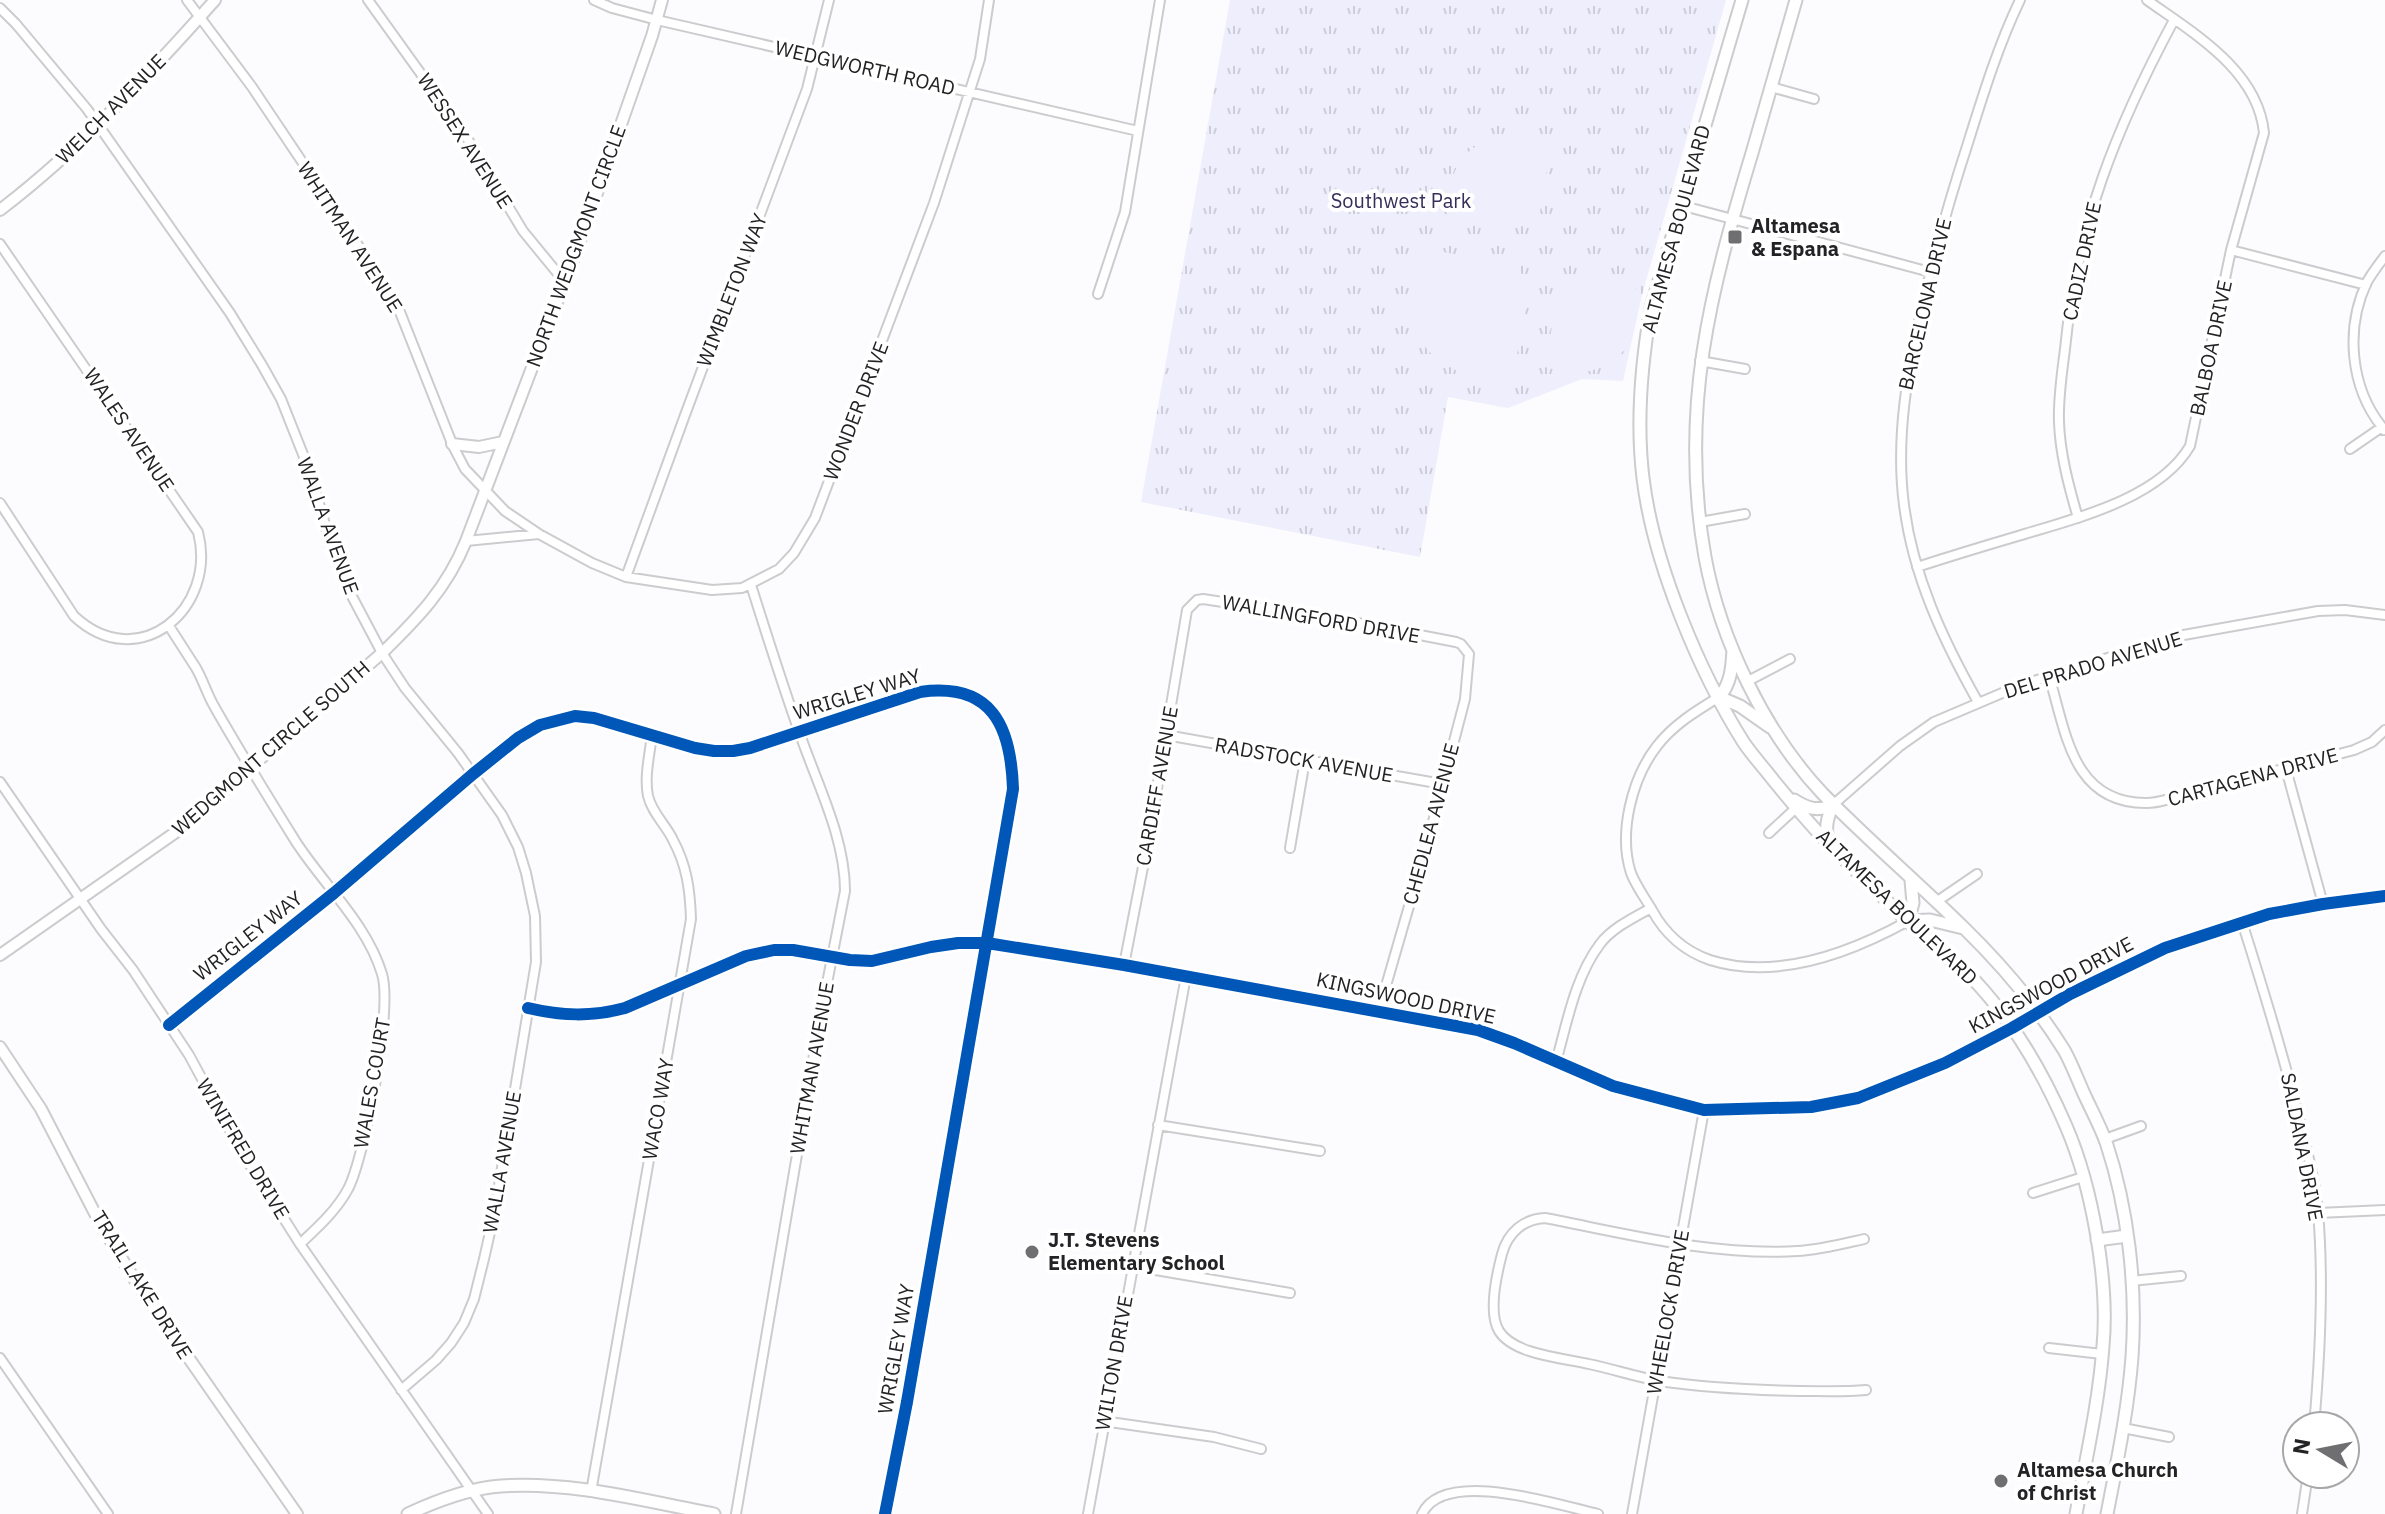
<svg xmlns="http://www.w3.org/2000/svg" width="2385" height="1514" viewBox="0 0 2385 1514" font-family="'IBM Plex Sans',sans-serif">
<defs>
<pattern id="grass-tufts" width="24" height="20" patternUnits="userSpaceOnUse" patternTransform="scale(2)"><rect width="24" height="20" fill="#efeefd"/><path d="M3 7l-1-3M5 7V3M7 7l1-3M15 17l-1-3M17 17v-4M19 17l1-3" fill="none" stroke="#cdccd9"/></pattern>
</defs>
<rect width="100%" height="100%" fill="#fcfcfe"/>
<path fill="url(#grass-tufts)" d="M1230,0H1726L1642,295L1623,381L1582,379L1508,408L1448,397L1420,557L1141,502Z"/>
<path fill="#efeefd" d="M1517,133L1552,140L1538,224L1532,228L1447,214C1448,165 1467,138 1517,133Z
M1421,248L1515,265L1529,283L1513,378C1498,376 1483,378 1469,374C1431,366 1404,330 1411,290C1412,282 1417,275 1419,267C1420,261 1420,254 1421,248Z
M1574,275L1640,289L1627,348L1607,366L1586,372H1565L1544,367L1560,286Z"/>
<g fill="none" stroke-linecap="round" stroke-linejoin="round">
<g stroke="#cccccf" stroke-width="12">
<path id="minor" d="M187,0L252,87L396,302L453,446L465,469L505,511L539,534L592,563L626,577L712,590L742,588L779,569L794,553L815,518L934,203L980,59L989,0
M368,0L467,138L523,231L564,281
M594,0L612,8L657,20L1138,131
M0,8L16,24L87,109L230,313L262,365L281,399L310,472L330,542L346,585L382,653L405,688L458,753L502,815L518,847L526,873L535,916L536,962L495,1210L484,1259L474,1299L464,1323L451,1343L436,1360L401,1390
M1771,87L1814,99
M1680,205L1930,272
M0,244L198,532C218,609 138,676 74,616L0,503
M2231,250L2366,285
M1098,294L1125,212L1160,0
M1700,361L1745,369
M2382,427C2350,387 2345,328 2367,282C2372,273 2379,264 2385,256
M2350,449L2382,427L2384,430
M2078,518C2069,487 2060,454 2059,422C2058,398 2062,373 2065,349C2077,225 2116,128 2174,20
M1700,522L1745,514
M466,541L539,534
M1917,567C1951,556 1984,546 2018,536C2074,519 2159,499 2190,446L2231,250L2264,133C2258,70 2193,33 2147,0
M626,577L685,415L807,89L829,0
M169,626C178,640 187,654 196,668C203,680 207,694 214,706C240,752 268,797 296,842C324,885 367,924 382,974C393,1009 365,1156 348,1189C336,1211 318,1227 300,1244
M2049,676C2066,732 2072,804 2147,803C2157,803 2168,799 2178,797L2354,750L2372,742L2385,730
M1748,681L1790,659
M1719,697C1696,711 1673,725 1657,746C1632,778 1618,833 1631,873C1636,886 1645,898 1652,910C1665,934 1684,951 1710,960C1776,981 1850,953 1908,921
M1978,702C1943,640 1913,576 1904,505C1895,436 1908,367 1924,300C1936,247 1951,195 1968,143C1983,95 1998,46 2020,0
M1166,735L1442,784
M2286,769L2323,904
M0,782L101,929L133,970L189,1055L241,1151L300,1244L488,1514
M1834,804L1900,746L1934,722L2021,685L2178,636L2318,611L2345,610L2385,615
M1769,833L1796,808
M1290,848L1305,760
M1936,902L1977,874
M2242,922C2262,985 2281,1047 2297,1110C2305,1143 2315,1178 2318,1212C2324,1281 2320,1358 2314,1426
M1124,965L1149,836L1187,610L1197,600L1203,599L1347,621L1456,642L1461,644L1469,654L1465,699L1429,837L1379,1010
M528,1008C562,1016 591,1017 625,1008L746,956L774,950H793L850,960L872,961L931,947L958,943H987
M169,1025L334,893L473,774L518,738L540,725L575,716L594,718L695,748L714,751H733L750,748L920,692C992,682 1011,726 1013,789L907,1402L885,1514
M1556,1062C1567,1023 1575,977 1600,944C1612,928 1633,918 1651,908
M1158,1125L1320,1151
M2105,1139L2141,1126
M2033,1193L2083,1177
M2318,1213L2385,1210
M1864,1239C1842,1244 1819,1250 1797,1251C1712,1256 1628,1234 1545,1218C1524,1219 1508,1232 1502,1254C1497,1273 1488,1313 1499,1331C1514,1355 1564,1358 1589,1364C1613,1369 1636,1377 1660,1381C1706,1388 1753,1390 1800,1391C1822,1391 1844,1392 1866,1390
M1132,1266L1290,1293
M2131,1281L2181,1276
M2049,1348L2102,1354
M0,1358L108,1514
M1103,1421L1214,1437L1261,1449
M2123,1428L2169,1437
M591,1492L691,919C690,890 687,866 673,840C666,825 652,813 648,796C644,776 650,754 652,734
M736,1514L820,1019L845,891C845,838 818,786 801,737C783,687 767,636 751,585
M1088,1514L1186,976
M1422,1514C1444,1467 1558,1505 1598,1514
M1632,1514L1704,1110
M2302,1514L2308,1474"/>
</g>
<g stroke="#cccccf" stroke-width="14">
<path id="tertiary" d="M0,210C80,149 148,75 215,0
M452,444L479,447L503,442
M987,943L1124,965L1478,1030L1514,1043L1613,1086L1704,1110L1811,1107L1858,1098L1945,1063L2012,1028L2070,994L2165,948L2269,914L2323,904L2385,896
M0,955L176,832L382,653C418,618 447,588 466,541L578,247L652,36L662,0
M0,1047L41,1109L101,1225L138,1285L297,1514"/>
</g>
<g stroke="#cccccf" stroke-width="15">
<path id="secondary" d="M1742,0L1651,308C1641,365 1636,421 1643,478C1653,562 1699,672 1744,743C1753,756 1764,768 1774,781C1794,805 1814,830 1837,852C1868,882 1898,913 1930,942C1945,956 1962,968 1976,982C2014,1023 2044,1075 2066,1126C2092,1186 2109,1281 2103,1346C2099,1402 2086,1458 2076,1514
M1796,0C1781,51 1767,102 1752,153C1710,292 1679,410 1705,557C1720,639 1765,733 1823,794C1868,840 1917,882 1963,927C2001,964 2036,1005 2064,1050C2072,1064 2078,1081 2085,1096C2092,1111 2100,1126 2106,1142C2128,1208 2137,1286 2132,1357C2128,1410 2117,1462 2107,1514
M1733,650C1732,667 1731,684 1719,697L1740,706L1770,727
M1794,800C1808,809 1819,812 1834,804
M1828,841C1825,827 1827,818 1833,805
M1911,880L1913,903L1908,921L1930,920L1963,928
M2097,1240L2127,1236
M408,1514C436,1501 470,1488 501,1486C572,1481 644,1501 714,1514"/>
</g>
<use href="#minor" stroke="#fff" stroke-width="8"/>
<use href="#tertiary" stroke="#fff" stroke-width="10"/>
<use href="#secondary" stroke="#fff" stroke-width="11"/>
<g stroke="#fff" stroke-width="17">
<path id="cycleway" d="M528,1008C562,1016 591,1017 625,1008L746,956L774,950H793L850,960L872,961L931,947L958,943H987L1124,965L1478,1030L1514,1043L1613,1086L1704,1110L1811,1107L1858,1098L1945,1063L2012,1028L2070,994L2165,948L2269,914L2323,904L2385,896
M169,1025L334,893L473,774L518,738L540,725L575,716L594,718L695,748L714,751H733L750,748L920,692C992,682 1011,726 1013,789L907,1402L885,1514"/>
</g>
<use href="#cycleway" stroke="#0057b8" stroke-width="12"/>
</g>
<g fill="#6f6f72" stroke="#fff" stroke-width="3">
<rect x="1727" y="229" width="16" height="16" rx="4"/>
<circle cx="1032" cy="1252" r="8"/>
<circle cx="2001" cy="1481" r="8"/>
</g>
<g text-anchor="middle" stroke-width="8" stroke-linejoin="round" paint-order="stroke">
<g font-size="20" fill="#232326" stroke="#fff">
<text transform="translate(865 68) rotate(13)" y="7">WEDGWORTH ROAD</text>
<text transform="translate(111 109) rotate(-45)" y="7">WELCH AVENUE</text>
<text transform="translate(465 141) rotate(57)" y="7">WESSEX AVENUE</text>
<text transform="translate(1676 229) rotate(-75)" y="7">ALTAMESA BOULEVARD</text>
<text transform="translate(350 237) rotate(57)" y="7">WHITMAN AVENUE</text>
<text transform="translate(576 246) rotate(-70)" y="7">NORTH WEDGMONT CIRCLE</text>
<text transform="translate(2082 261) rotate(-78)" y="7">CADIZ DRIVE</text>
<text transform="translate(732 290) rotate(-69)" y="7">WIMBLETON WAY</text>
<text transform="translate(1925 304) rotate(-77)" y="7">BARCELONA DRIVE</text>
<text transform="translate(2211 348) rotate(-78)" y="7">BALBOA DRIVE</text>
<text transform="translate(856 411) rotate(-69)" y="7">WONDER DRIVE</text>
<text transform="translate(129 430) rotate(56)" y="7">WALES AVENUE</text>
<text transform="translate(328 526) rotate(70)" y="7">WALLA AVENUE</text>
<text transform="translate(1321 619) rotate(10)" y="7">WALLINGFORD DRIVE</text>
<text transform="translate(2093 665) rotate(-17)" y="7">DEL PRADO AVENUE</text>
<text transform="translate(857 694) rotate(-17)" y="7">WRIGLEY WAY</text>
<text transform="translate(271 748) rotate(-41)" y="7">WEDGMONT CIRCLE SOUTH</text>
<text transform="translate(1304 760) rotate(10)" y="7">RADSTOCK AVENUE</text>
<text transform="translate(2253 777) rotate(-15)" y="7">CARTAGENA DRIVE</text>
<text transform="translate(1157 786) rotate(-80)" y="7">CARDIFF AVENUE</text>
<text transform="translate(1431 824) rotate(-75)" y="7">CHEDLEA AVENUE</text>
<text transform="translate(1897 907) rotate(44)" y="7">ALTAMESA BOULEVARD</text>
<text transform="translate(248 936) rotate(-38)" y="7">WRIGLEY WAY</text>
<text transform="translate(2051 985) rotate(-28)" y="7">KINGSWOOD DRIVE</text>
<text transform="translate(1406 998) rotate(12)" y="7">KINGSWOOD DRIVE</text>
<text transform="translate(812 1068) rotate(-80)" y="7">WHITMAN AVENUE</text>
<text transform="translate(372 1083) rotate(-80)" y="7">WALES COURT</text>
<text transform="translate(658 1109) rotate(-80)" y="7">WACO WAY</text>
<text transform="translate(2302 1147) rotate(79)" y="7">SALDANA DRIVE</text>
<text transform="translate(243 1149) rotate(59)" y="7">WINIFRED DRIVE</text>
<text transform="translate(502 1162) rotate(-80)" y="7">WALLA AVENUE</text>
<text transform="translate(142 1285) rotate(58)" y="7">TRAIL LAKE DRIVE</text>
<text transform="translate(1668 1312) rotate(-80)" y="7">WHEELOCK DRIVE</text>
<text transform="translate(896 1349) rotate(-80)" y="7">WRIGLEY WAY</text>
<text transform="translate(1114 1363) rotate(-80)" y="7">WILTON DRIVE</text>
</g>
<g font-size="20" fill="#352e5a" stroke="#fff">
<text x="1401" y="208">Southwest Park</text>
</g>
<g font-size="20" font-weight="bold" fill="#232326" stroke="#fff" text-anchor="start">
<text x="1751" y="233">Altamesa<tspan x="1751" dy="23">&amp; Espana</tspan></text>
<text x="1048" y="1247">J.T. Stevens<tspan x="1048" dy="23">Elementary School</tspan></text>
<text x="2017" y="1477">Altamesa Church<tspan x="2017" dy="23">of Christ</tspan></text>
</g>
</g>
<g transform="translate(2321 1450) rotate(280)"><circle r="38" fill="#ffffff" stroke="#a7a7a8" stroke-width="2"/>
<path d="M0-6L14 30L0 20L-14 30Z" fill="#6f6f72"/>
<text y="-12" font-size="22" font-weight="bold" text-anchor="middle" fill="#232326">N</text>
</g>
</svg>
